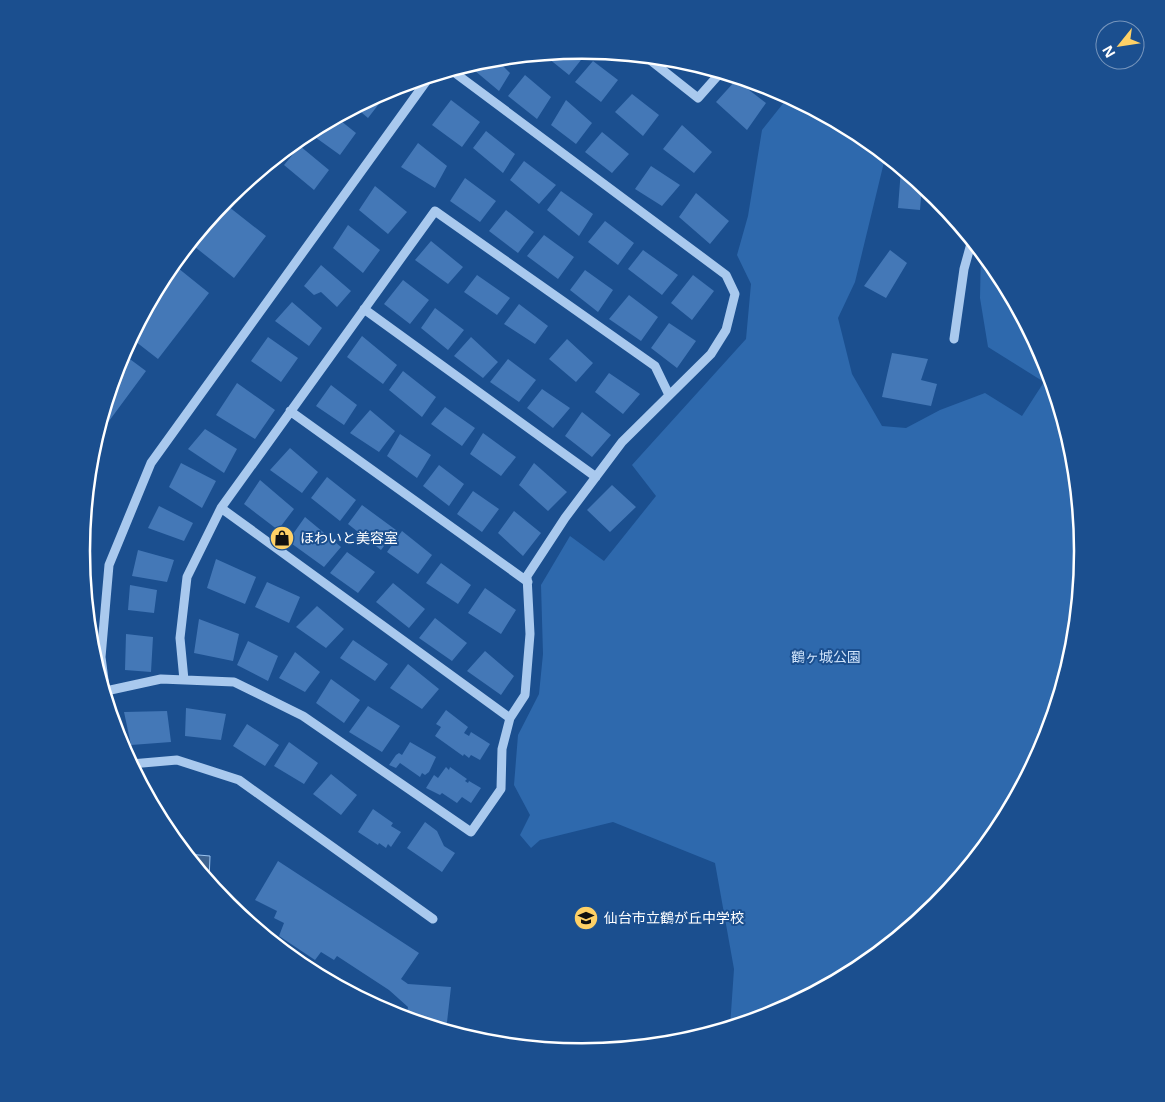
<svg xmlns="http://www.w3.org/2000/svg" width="1165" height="1102" viewBox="0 0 1165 1102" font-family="'Noto Sans','Noto Sans JP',sans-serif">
<rect width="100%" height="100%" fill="#1b4f8f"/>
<path fill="#2e69ad" d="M789,96C818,111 869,131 885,158L855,282L838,318L852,374L882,426L906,428L940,410L985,393L1022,416L1044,382L988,347L980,298L981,251L999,273L1045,360L1074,454L1083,551L1074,649L1045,743L999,830L937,905L861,968L774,1014L730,1027L734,969L715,863L613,822L540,840L531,848L520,835L530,815L514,785L518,735L539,694L543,654L541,585L570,536L604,561L656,496L632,465L746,339L751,284L737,255L748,216L762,130Z"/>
<path fill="#3c6290" stroke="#9cc4f0" d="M187,854L210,856L209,881Z"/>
<path fill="#4478b7" d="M580,50L585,55L569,75L543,54Z
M496,59L510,73L499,91L468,65Z
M673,59L681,60L691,63L686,69Z
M593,61L618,80L601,102L575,82Z
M525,75L551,97L537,119L508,96Z
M736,80L766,103L747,130L716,102Z
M382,93L385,96L368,118L355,107Z
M632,94L659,115L643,136L615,112Z
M451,100L480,122L462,147L432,125Z
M566,100L592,123L576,144L551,125Z
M336,117L356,133L340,155L308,132Z
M682,125L712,152L694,173L663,149Z
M486,131L515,154L503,173L473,148Z
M602,132L629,154L612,173L585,152Z
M418,143L447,166L435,188L401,167Z
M300,146L329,170L314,190L284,165Z
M524,161L556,185L539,204L510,180Z
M651,166L680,185L662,206L635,189Z
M901,169L922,185L920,210L898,208Z
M465,178L496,201L480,222L450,201Z
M375,186L407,212L388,234L359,210Z
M561,191L593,214L579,236L547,210Z
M696,193L729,221L710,244L679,217Z
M224,203L266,236L234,278L190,243Z
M506,210L534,232L518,253L489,231Z
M605,221L634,243L618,265L588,242Z
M348,225L380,250L363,273L333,248Z
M544,235L574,257L558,279L527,256Z
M431,241L463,267L448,284L415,260Z
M643,250L678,275L662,295L628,269Z
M890,250L907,263L886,298L864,286Z
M173,264L209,293L158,359L131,338L166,272Z
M321,265L351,291L337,307L321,292L314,295L304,286Z
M585,270L613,290L598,312L570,290Z
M477,275L510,298L497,315L464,292Z
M693,275L714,291L692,320L671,303Z
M403,280L429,300L410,324L384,304Z
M629,295L658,317L641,341L609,319Z
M292,302L322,328L309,346L275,321Z
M519,304L548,326L535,344L504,324Z
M435,308L464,330L448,350L421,328Z
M669,323L696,341L677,368L651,348Z
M362,336L397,365L383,384L347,357Z
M268,337L298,358L281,382L251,361Z
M471,337L498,362L483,378L454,356Z
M567,339L593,363L576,382L549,359Z
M892,353L928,359L921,380L937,384L931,406L882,397Z
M123,354L146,371L95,440L120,359Z
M508,359L536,380L519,402L490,382Z
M403,371L436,397L422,417L389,390Z
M609,373L640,394L623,414L595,392Z
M237,383L275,410L255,439L216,415Z
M331,385L357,405L344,425L316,406Z
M542,389L570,408L553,428L527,408Z
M445,407L475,428L462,446L431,424Z
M370,410L395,431L379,452L350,433Z
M582,412L611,435L592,457L565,436Z
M205,429L237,449L224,473L188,449Z
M483,433L516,457L501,476L470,454Z
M400,434L431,455L417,478L387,456Z
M290,448L318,472L302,493L270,470Z
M181,463L216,481L202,508L169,487Z
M534,463L567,492L548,511L519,485Z
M439,465L464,484L449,506L423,486Z
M327,477L356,500L340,521L311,498Z
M260,480L294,509L278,530L244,504Z
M612,485L636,507L610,532L587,510Z
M473,491L499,509L482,532L457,514Z
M362,505L396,530L381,550L348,524Z
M159,506L193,523L184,541L148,528Z
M514,511L541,533L523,556L498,533Z
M305,517L341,547L324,567L288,541Z
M402,531L432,555L418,574L387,552Z
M138,550L174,560L167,582L132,576Z
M347,552L375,572L358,593L330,573Z
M216,559L256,577L245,604L207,588Z
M441,563L471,585L458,604L426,583Z
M267,582L300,597L289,623L255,607Z
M393,583L425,609L409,628L376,602Z
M130,585L157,590L154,613L128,610Z
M485,588L516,610L501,634L468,613Z
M317,606L344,629L326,648L296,627Z
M435,618L467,643L452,661L419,638Z
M199,619L239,634L233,661L194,653Z
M126,634L153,637L151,672L125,670Z
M353,640L388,664L375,681L340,658Z
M248,641L278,656L268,681L237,665Z
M485,651L514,676L501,695L467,671Z
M295,652L320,672L305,692L279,678Z
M408,664L439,689L422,709L390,688Z
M331,679L360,700L344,723L316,703Z
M368,706L400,726L382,752L349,732Z
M186,708L226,714L221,740L185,736Z
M446,710L468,727L464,733L469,736L471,732L490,744L480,760L471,755L469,758L464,754L463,756L435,736L441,727L436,724Z
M167,711L171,742L131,745L124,712Z
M247,724L279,745L265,766L233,746Z
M289,742L318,763L304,784L274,766Z
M410,742L436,757L429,772L425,775L422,773L420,777L400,763L396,768L389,765L396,755L399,753L402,755Z
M446,767L449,770L450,767L467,779L465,781L468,783L469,781L481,788L471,803L462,797L457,803L442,793L440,795L426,788L434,775L438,778Z
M331,774L357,795L341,815L313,794Z
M373,809L393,823L391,826L401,832L391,847L388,844L386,848L379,843L378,845L358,832Z
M425,822L437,831L444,846L455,853L442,872L407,848Z
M278,861L419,953L401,979L408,984L451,987L446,1031L406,1018L408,1007L389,990L337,956L334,960L321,952L315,960L279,936L284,923L274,918L277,911L255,900Z"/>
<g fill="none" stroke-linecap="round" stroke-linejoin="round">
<path stroke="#a9c9ee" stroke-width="9" d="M645,56L698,98L721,72
M364,309L596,477
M954,339L964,269L972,240
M290,411L528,582
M221,508L510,718
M184,680L180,638L187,577L221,508L435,211L655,366L669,395
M106,691L161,679L234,682L303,716L471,832L501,789L502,749L510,718L525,695L530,634L527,576L565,518L622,442L711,354L726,330L735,294L726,275L451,70
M107,702L101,657L109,565L151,463L430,76
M131,764L177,760L239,780L433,919"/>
</g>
<defs>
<g id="shop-disc" transform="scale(1.25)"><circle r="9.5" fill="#ffd166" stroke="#1b4f8f"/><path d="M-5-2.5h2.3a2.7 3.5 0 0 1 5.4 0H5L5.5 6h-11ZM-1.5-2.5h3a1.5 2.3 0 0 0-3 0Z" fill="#111"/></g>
<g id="school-disc" transform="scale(1.25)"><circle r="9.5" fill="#ffd166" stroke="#1b4f8f"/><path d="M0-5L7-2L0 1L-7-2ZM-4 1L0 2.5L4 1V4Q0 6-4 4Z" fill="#111"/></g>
</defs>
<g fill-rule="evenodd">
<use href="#shop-disc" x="282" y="538"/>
<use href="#school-disc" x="586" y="918"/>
</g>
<g text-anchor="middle" stroke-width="4" stroke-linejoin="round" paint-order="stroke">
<g font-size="14" fill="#fff" stroke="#1b4f8f" text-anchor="start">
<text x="300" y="543">ほわいと美容室</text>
<text x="604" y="923">仙台市立鶴が丘中学校</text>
</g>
<g font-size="14" fill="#cfe3fa" stroke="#1b4f8f">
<text x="826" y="662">鶴ヶ城公園</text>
</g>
</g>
<path d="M0 0H1165V1102H0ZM90 551a492 492 0 1 1 984 0a492 492 0 1 1-984 0Z" fill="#1b4f8f" fill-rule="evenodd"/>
<path fill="none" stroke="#fff" stroke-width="2.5" d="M90 551a492 492 0 1 1 984 0a492 492 0 1 1-984 0Z"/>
<g transform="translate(1120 45) rotate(240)"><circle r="24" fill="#1b4f8f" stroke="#7695bc"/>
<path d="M0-4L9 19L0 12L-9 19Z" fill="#ffd166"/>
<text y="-8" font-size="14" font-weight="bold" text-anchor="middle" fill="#ffffff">N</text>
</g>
</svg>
